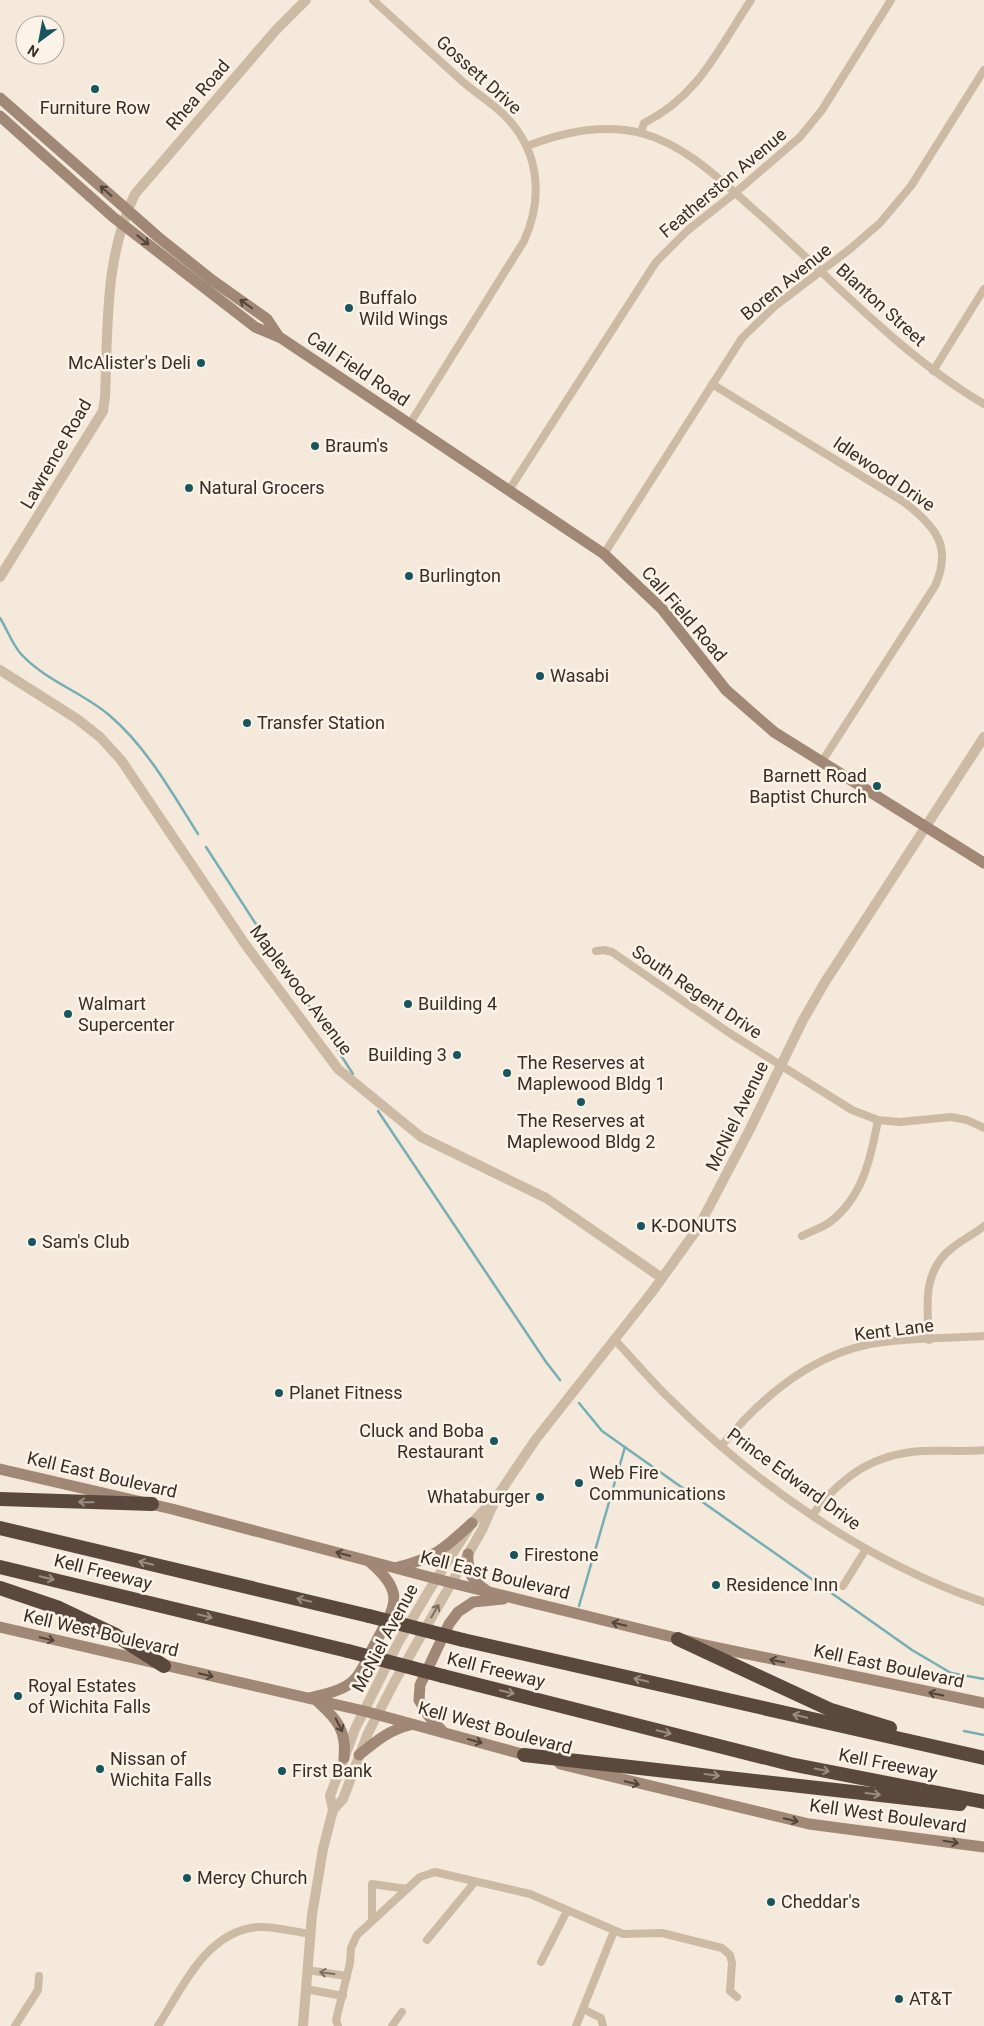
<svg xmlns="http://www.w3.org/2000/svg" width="984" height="2026" font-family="Roboto,sans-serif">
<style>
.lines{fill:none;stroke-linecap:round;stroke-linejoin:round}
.stream{stroke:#76aeb4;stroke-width:2.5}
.minor{stroke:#cdbaa5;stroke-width:8}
.tertiary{stroke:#cdbaa5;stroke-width:10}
.secondary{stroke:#a18876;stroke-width:11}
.motorway{stroke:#5a483d;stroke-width:14}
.motorway-bridge{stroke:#5a483d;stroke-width:14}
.oneway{stroke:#52443b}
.oneway2{stroke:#9a8c81}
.oneway3{stroke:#7b6d60}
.poi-dot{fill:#18555e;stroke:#fbf3e7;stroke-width:2}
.labels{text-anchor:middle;stroke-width:5;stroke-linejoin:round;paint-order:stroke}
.street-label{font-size:18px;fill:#382e27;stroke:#fbf3e7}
.poi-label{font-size:18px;fill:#382e27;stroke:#fbf3e7;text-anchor:start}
</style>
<rect width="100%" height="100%" fill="#f4e9da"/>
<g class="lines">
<g class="stream">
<path d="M0 618C7 629 12 644 21 654 46 681 82 692 109 715 147 747 172 793 198 834"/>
<path d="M206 847 353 1074"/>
<path d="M378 1111 546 1362 560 1380"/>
<path d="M579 1403 602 1431 912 1650 951 1673 984 1679"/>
<path d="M579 1606 625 1447"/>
<path d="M964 1731 984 1735"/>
</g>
<g class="minor">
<path d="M373 0C403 27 433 55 463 82 477 94 494 104 507 118 540 153 543 199 524 241L409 425"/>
<path d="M641 133 644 123C699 96 718 49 751 0"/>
<path d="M527 146C563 132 602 123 641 133 689 146 723 183 759 214 831 278 900 355 984 404"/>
<path d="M933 371 984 289"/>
<path d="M712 384 904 502C935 526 953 546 935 586L821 763"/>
<path d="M509 490 656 262 688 230 735 193 800 137 822 110 891 0"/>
<path d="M604 554 742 338 775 306 850 249 880 223 911 186 984 70"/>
<path d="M596 951 604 950 612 952 731 1034 852 1110 878 1120 900 1122 951 1117 967 1120 984 1128"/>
<path d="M802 1236C811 1231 822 1228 830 1222 863 1197 871 1157 878 1120"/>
<path d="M614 1339C633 1359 651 1381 671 1400 759 1487 867 1562 984 1602"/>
<path d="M929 1340C927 1306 922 1271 952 1248 962 1240 974 1234 984 1226"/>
<path d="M722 1445C757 1403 798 1366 851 1349 888 1337 944 1339 984 1336"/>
<path d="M813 1514C842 1476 873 1454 922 1451 943 1450 963 1452 984 1450"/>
<path d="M843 1586 866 1549"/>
<path d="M372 1920V1884L407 1889"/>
<path d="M427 1940 474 1883"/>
<path d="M541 1962 567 1911"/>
<path d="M307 1970 347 1976"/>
<path d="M306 1989 343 1996"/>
<path d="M583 2009 601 2018 603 2026"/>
<path d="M15 2026 38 1990 39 1976"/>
<path d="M158 2026C183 1987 206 1932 257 1927 274 1926 294 1932 311 1934"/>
<path d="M338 2026 336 2020 350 1963 351 1948 357 1935 420 1877 435 1872 530 1894 623 1934 662 1933 722 1948 730 1955 732 1963 730 1991 737 1997"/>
<path d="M392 2026 402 2012"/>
<path d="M576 2026 614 1931"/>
</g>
<g class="tertiary">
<path d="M0 577 103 411 105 397C108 329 104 257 135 194L276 30 306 0"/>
<path d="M0 670 77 719 100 737 121 760 245 944 338 1069 421 1137 546 1198 662 1278"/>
<path d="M333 1810 330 1796 355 1729 398 1643 430 1589 472 1523 498 1495 536 1439 652 1292 698 1228 750 1129 803 1020 825 982 984 737"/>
<path d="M303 2026 312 1915 323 1849 333 1810 343 1799 368 1733 395 1681 482 1530 493 1505"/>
</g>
<g class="secondary">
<path d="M0 98 158 237 212 280 267 319 279 337"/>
<path d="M0 116 113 217 255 327 281 338 604 554 662 609 726 690 774 732 984 863"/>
<path d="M0 1469 172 1509 452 1583 709 1646 984 1703"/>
<path d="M468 1554C467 1569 472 1582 486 1590"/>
<path d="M398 1567C434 1559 446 1547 472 1523"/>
<path d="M0 1627 364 1711 533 1757"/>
<path d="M309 1698C324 1694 344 1691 355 1679 364 1669 369 1654 376 1642 394 1607 407 1594 371 1563"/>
<path d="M318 1702C337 1719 347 1731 344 1758"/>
<path d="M443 1732 428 1715 419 1700 420 1685 449 1624 458 1612 473 1602 503 1599"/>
<path d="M359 1755C376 1741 389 1730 410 1725"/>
<path d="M560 1764 809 1824 984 1847"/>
</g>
<g class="motorway">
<path d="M0 1499 152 1504"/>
<path d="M0 1528 369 1616"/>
<path d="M0 1567 348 1651"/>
<path d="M0 1588 59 1608 114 1634 164 1666"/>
<path d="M678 1639 831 1710 890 1728"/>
<path d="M463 1640 984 1758"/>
<path d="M443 1676 790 1764 984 1802"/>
<path d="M524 1755 960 1804"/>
</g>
<g class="motorway-bridge">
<path d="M369 1616 463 1640"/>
<path d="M348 1651 443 1676"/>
</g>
</g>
<defs><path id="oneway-shaft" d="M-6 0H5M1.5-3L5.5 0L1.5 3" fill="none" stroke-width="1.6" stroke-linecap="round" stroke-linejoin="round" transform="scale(1.25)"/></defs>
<g class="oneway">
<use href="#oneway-shaft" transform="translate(106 191) rotate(-139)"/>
<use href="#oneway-shaft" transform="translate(143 240) rotate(39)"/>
<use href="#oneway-shaft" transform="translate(246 304) rotate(-145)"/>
<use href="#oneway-shaft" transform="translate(343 1554) rotate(-165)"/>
<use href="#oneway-shaft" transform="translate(619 1624) rotate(-166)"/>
<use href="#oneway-shaft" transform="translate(47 1639) rotate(13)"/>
<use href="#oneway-shaft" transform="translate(777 1661) rotate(-168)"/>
<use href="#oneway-shaft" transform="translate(206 1675) rotate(13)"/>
<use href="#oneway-shaft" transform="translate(936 1694) rotate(-169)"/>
<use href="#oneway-shaft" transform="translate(339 1725) rotate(63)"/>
<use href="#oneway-shaft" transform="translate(475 1741) rotate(16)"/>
<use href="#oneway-shaft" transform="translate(632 1783) rotate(14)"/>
<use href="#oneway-shaft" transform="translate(791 1820) rotate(13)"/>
<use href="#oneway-shaft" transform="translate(951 1842) rotate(9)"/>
</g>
<g class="oneway2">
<use href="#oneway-shaft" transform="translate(86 1502) rotate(-179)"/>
<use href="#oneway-shaft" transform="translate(146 1563) rotate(-167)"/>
<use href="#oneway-shaft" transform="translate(47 1578) rotate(14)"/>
<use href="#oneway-shaft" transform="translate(304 1600) rotate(-167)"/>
<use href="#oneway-shaft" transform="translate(205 1616) rotate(14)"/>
<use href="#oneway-shaft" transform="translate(641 1680) rotate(-167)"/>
<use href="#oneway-shaft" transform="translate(507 1692) rotate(14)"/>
<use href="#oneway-shaft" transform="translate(800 1716) rotate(-167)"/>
<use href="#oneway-shaft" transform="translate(664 1732) rotate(14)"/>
<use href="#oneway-shaft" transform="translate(822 1770) rotate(11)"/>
<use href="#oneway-shaft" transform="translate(712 1775) rotate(7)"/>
<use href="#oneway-shaft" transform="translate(873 1794) rotate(7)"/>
</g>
<g class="oneway3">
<use href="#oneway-shaft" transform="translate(435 1611) rotate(-60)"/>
<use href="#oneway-shaft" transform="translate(327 1973) rotate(-172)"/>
</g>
<g class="poi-dot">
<circle cx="95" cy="89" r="5"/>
<circle cx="349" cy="308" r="5"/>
<circle cx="201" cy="363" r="5"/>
<circle cx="315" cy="446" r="5"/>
<circle cx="189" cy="488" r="5"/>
<circle cx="409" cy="576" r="5"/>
<circle cx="540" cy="676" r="5"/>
<circle cx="247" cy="723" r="5"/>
<circle cx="877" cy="786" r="5"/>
<circle cx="408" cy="1004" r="5"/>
<circle cx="68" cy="1014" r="5"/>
<circle cx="457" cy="1055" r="5"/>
<circle cx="507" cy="1073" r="5"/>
<circle cx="581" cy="1102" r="5"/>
<circle cx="641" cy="1226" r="5"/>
<circle cx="32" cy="1242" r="5"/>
<circle cx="279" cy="1393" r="5"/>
<circle cx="494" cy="1441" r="5"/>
<circle cx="579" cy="1483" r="5"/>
<circle cx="540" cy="1497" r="5"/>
<circle cx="514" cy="1555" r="5"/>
<circle cx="716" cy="1585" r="5"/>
<circle cx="18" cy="1696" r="5"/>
<circle cx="100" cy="1769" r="5"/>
<circle cx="282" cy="1771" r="5"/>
<circle cx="187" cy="1878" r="5"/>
<circle cx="771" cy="1902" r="5"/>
<circle cx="899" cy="1999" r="5"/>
</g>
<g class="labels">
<g class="street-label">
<text transform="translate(479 75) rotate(42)" y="6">Gossett Drive</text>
<text transform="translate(198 95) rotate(-49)" y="6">Rhea Road</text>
<text transform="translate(723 183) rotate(-40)" y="6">Featherston Avenue</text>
<text transform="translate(786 282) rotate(-39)" y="6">Boren Avenue</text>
<text transform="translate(881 305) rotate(42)" y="6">Blanton Street</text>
<text transform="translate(358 369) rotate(34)" y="6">Call Field Road</text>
<text transform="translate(56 454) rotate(-60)" y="6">Lawrence Road</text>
<text transform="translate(884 474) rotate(34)" y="6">Idlewood Drive</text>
<text transform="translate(684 614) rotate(49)" y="6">Call Field Road</text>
<text transform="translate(301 990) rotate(53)" y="6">Maplewood Avenue</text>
<text transform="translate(697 992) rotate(34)" y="6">South Regent Drive</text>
<text transform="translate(737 1116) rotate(-64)" y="6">McNiel Avenue</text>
<text transform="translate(894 1330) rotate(-7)" y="6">Kent Lane</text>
<text transform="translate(102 1475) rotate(13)" y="6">Kell East Boulevard</text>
<text transform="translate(794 1479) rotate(36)" y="6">Prince Edward Drive</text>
<text transform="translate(103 1572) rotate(14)" y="6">Kell Freeway</text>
<text transform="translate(495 1575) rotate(14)" y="6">Kell East Boulevard</text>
<text transform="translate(101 1633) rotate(13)" y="6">Kell West Boulevard</text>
<text transform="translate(385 1638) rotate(-62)" y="6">McNiel Avenue</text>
<text transform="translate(889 1666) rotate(12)" y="6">Kell East Boulevard</text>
<text transform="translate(496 1670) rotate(14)" y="6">Kell Freeway</text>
<text transform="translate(495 1728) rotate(15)" y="6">Kell West Boulevard</text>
<text transform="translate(888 1764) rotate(11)" y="6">Kell Freeway</text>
<text transform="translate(888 1816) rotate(8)" y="6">Kell West Boulevard</text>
</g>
<g class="poi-label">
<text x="95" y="114" text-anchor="middle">Furniture Row</text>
<text x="359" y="304">Buffalo<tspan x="359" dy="21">Wild Wings</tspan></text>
<text x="191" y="369" text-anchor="end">McAlister's Deli</text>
<text x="325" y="452">Braum's</text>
<text x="199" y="494">Natural Grocers</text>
<text x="419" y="582">Burlington</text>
<text x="550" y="682">Wasabi</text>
<text x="257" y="729">Transfer Station</text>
<text x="867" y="782" text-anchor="end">Barnett Road<tspan x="867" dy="21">Baptist Church</tspan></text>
<text x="78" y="1010">Walmart<tspan x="78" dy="21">Supercenter</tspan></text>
<text x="418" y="1010">Building 4</text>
<text x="447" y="1061" text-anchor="end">Building 3</text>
<text x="517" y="1069">The Reserves at<tspan x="517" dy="21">Maplewood Bldg 1</tspan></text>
<text x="581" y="1127" text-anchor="middle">The Reserves at<tspan x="581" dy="21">Maplewood Bldg 2</tspan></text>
<text x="651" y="1232">K-DONUTS</text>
<text x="42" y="1248">Sam's Club</text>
<text x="289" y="1399">Planet Fitness</text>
<text x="484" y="1437" text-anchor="end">Cluck and Boba<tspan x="484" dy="21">Restaurant</tspan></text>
<text x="589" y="1479">Web Fire<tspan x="589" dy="21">Communications</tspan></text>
<text x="530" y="1503" text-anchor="end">Whataburger</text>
<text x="524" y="1561">Firestone</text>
<text x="726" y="1591">Residence Inn</text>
<text x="28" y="1692">Royal Estates<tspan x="28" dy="21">of Wichita Falls</tspan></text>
<text x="110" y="1765">Nissan of<tspan x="110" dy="21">Wichita Falls</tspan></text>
<text x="292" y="1777">First Bank</text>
<text x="197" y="1884">Mercy Church</text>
<text x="781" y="1908">Cheddar's</text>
<text x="909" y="2005">AT&amp;T</text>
</g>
</g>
<g transform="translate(40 40) rotate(212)"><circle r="24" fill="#fbf3e7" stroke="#ada49a"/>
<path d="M0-4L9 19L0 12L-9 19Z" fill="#18555e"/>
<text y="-8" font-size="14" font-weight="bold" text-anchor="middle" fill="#382e27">N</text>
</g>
</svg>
